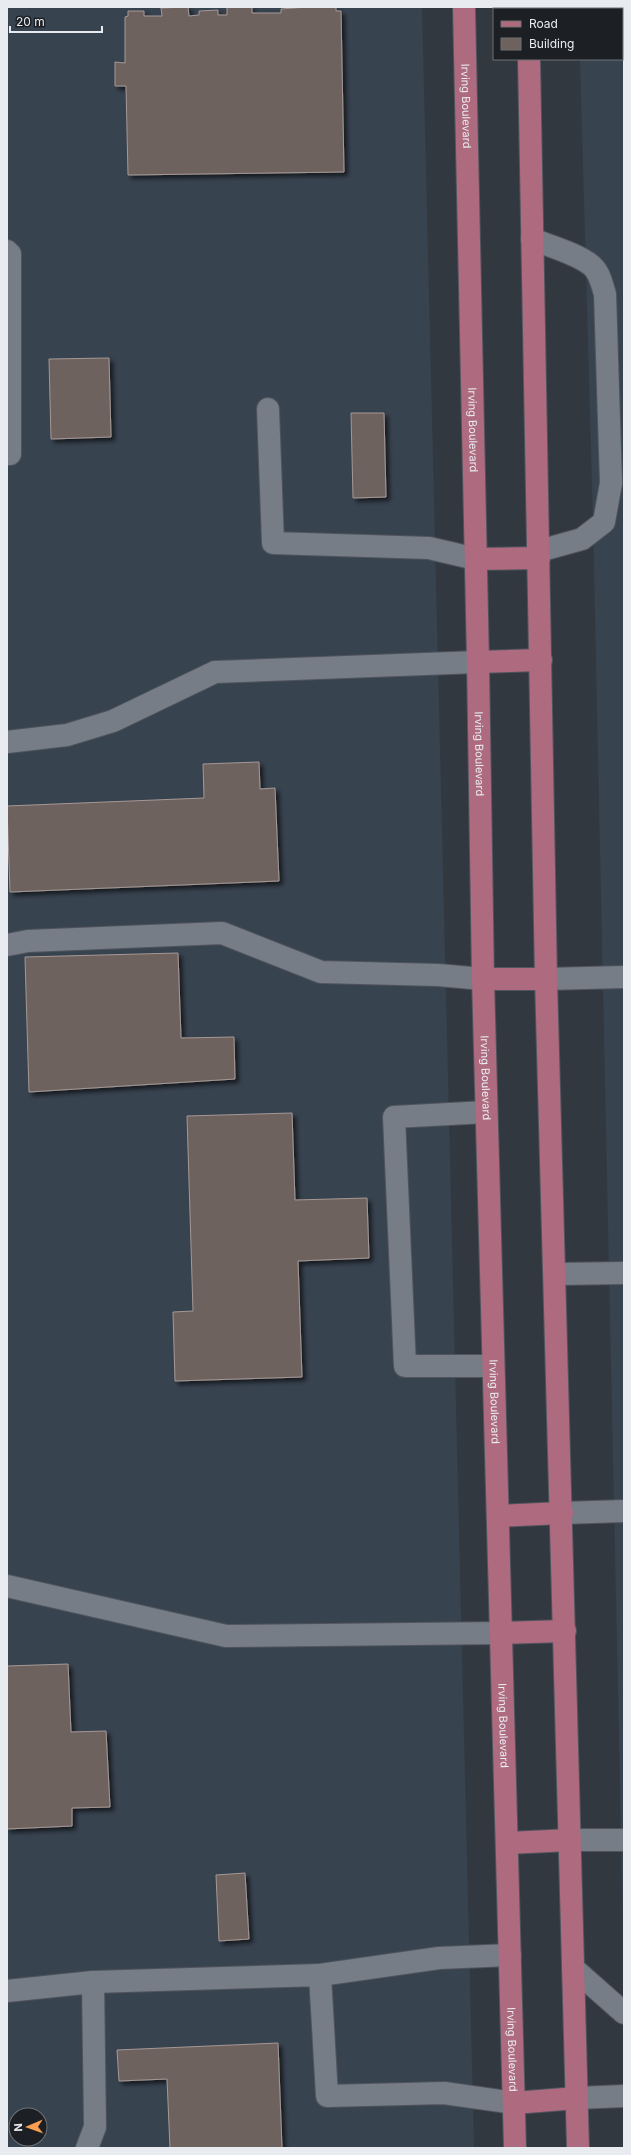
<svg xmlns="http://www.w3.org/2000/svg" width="631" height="2155" font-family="Inter,sans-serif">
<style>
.built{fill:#384350;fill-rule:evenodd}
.building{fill:#6e625f;stroke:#a59895;filter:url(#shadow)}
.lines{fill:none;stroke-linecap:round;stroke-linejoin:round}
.minor-casing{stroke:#50545c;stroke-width:24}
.major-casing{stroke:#50545c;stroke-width:24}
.minor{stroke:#767d86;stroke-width:22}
.major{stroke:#ae6a7f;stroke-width:22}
.labels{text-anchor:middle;stroke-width:3;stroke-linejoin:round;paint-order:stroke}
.street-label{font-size:11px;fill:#e8ecf1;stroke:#1c1f23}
</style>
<defs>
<filter id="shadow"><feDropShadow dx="3.5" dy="3.5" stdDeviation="2" flood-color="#0009"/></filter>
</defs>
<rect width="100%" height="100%" fill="#323840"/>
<g class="built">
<path d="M7 7H422L474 2148H7ZM16 2115H40V2139H16Z"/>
<path d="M579 7H624V1974L593 520 580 59H622V9H579Z"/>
</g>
<g class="building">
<path d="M188 7 189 16 199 15V11L218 10V15H227V7H252V13H281V9L308 7H336V11H341L344 172 128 175 126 86H115V62L125 63V17L128 16V11H144V16H162L161 8Z"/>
<path d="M109 358 111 437 51 439 49 359Z"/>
<path d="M351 413H384L386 497 353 498Z"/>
<path d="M259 762 260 789 275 788 279 881 10 892 7 806 204 798 203 764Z"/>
<path d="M178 953 181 1038 234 1037 235 1079 29 1092 25 957Z"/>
<path d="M292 1113 295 1200 367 1198 369 1258 298 1261 302 1377 175 1381 173 1312 193 1311 187 1116Z"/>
<path d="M68 1664 71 1732 106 1731 110 1807 72 1808V1826L7 1829V1666Z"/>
<path d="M245 1873 249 1939 219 1941 216 1875Z"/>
<path d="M278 2043 282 2148H170L167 2079 119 2081 117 2050Z"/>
</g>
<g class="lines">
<defs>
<g id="minor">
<path d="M622 35H624"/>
<path d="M532 239C549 246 579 254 592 266 600 273 602 285 605 294L611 483 604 522 582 539 539 551"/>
<path d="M7 251 10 254V454H7"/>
<path d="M268 409 273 543 429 548 476 559"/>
<path d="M7 742 67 735 113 721 215 672 478 662"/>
<path d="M7 945 28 941 222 933 321 972 438 975 483 979"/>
<path d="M546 979 624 977"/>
<path d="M486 1112 394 1117 405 1366H493"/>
<path d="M555 1274 624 1273"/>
<path d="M562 1513 624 1511"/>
<path d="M7 1586 226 1636 501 1633"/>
<path d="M570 1840H624"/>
<path d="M573 1968 624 2013"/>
<path d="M320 1975 439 1958 510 1955"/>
<path d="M7 1991 93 1982 320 1975 327 2096 444 2093 514 2103"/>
<path d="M577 2098 624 2096"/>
<path d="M87 2148 95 2127 93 1982"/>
</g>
<g id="major">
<path id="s1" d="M464 7 478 662 483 979 515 2148"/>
<path d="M527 7V9"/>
<path d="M529 59 546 979 578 2148"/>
<path d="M476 559 539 558"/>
<path d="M478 662 541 660"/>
<path d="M483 979H546"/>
<path d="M498 1516 562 1513"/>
<path d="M501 1633 565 1631"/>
<path d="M507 1843 570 1840"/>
<path d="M514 2103 577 2098"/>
</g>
</defs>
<use href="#minor" class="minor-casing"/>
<use href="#major" class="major-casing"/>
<use href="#minor" class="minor"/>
<use href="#major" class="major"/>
</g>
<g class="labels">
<g class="street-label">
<text dy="4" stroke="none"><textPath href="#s1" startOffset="99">Irving Boulevard</textPath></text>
<text dy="4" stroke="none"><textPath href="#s1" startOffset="423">Irving Boulevard</textPath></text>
<text dy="4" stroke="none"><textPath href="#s1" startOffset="747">Irving Boulevard</textPath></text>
<text dy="4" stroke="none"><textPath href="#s1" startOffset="1071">Irving Boulevard</textPath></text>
<text dy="4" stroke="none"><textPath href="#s1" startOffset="1395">Irving Boulevard</textPath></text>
<text dy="4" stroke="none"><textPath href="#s1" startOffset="1719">Irving Boulevard</textPath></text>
<text dy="4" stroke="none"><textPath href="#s1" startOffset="2043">Irving Boulevard</textPath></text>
</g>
</g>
<rect width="631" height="2155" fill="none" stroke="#e8ecf1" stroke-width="16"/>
<rect x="493" y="8" width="130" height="52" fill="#1c1f23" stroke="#6e7175"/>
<rect x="501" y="21" width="20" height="6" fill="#ae6a7f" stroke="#6e7175"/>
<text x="529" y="28" font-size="12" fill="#e8ecf1">Road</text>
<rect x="501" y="38" width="20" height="12" fill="#6e625f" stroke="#6e7175"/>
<text x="529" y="48" font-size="12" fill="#e8ecf1">Building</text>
<g transform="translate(28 2127) rotate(268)"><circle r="19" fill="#1c1f23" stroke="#6e7175"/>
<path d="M0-3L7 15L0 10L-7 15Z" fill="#fb9e50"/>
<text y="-6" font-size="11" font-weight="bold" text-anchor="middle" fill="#e8ecf1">N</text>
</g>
<path d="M10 26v6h92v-6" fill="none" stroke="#e8ecf1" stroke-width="2"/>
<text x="16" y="26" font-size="12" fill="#e8ecf1" stroke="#1c1f23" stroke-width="3" paint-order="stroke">20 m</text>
</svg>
